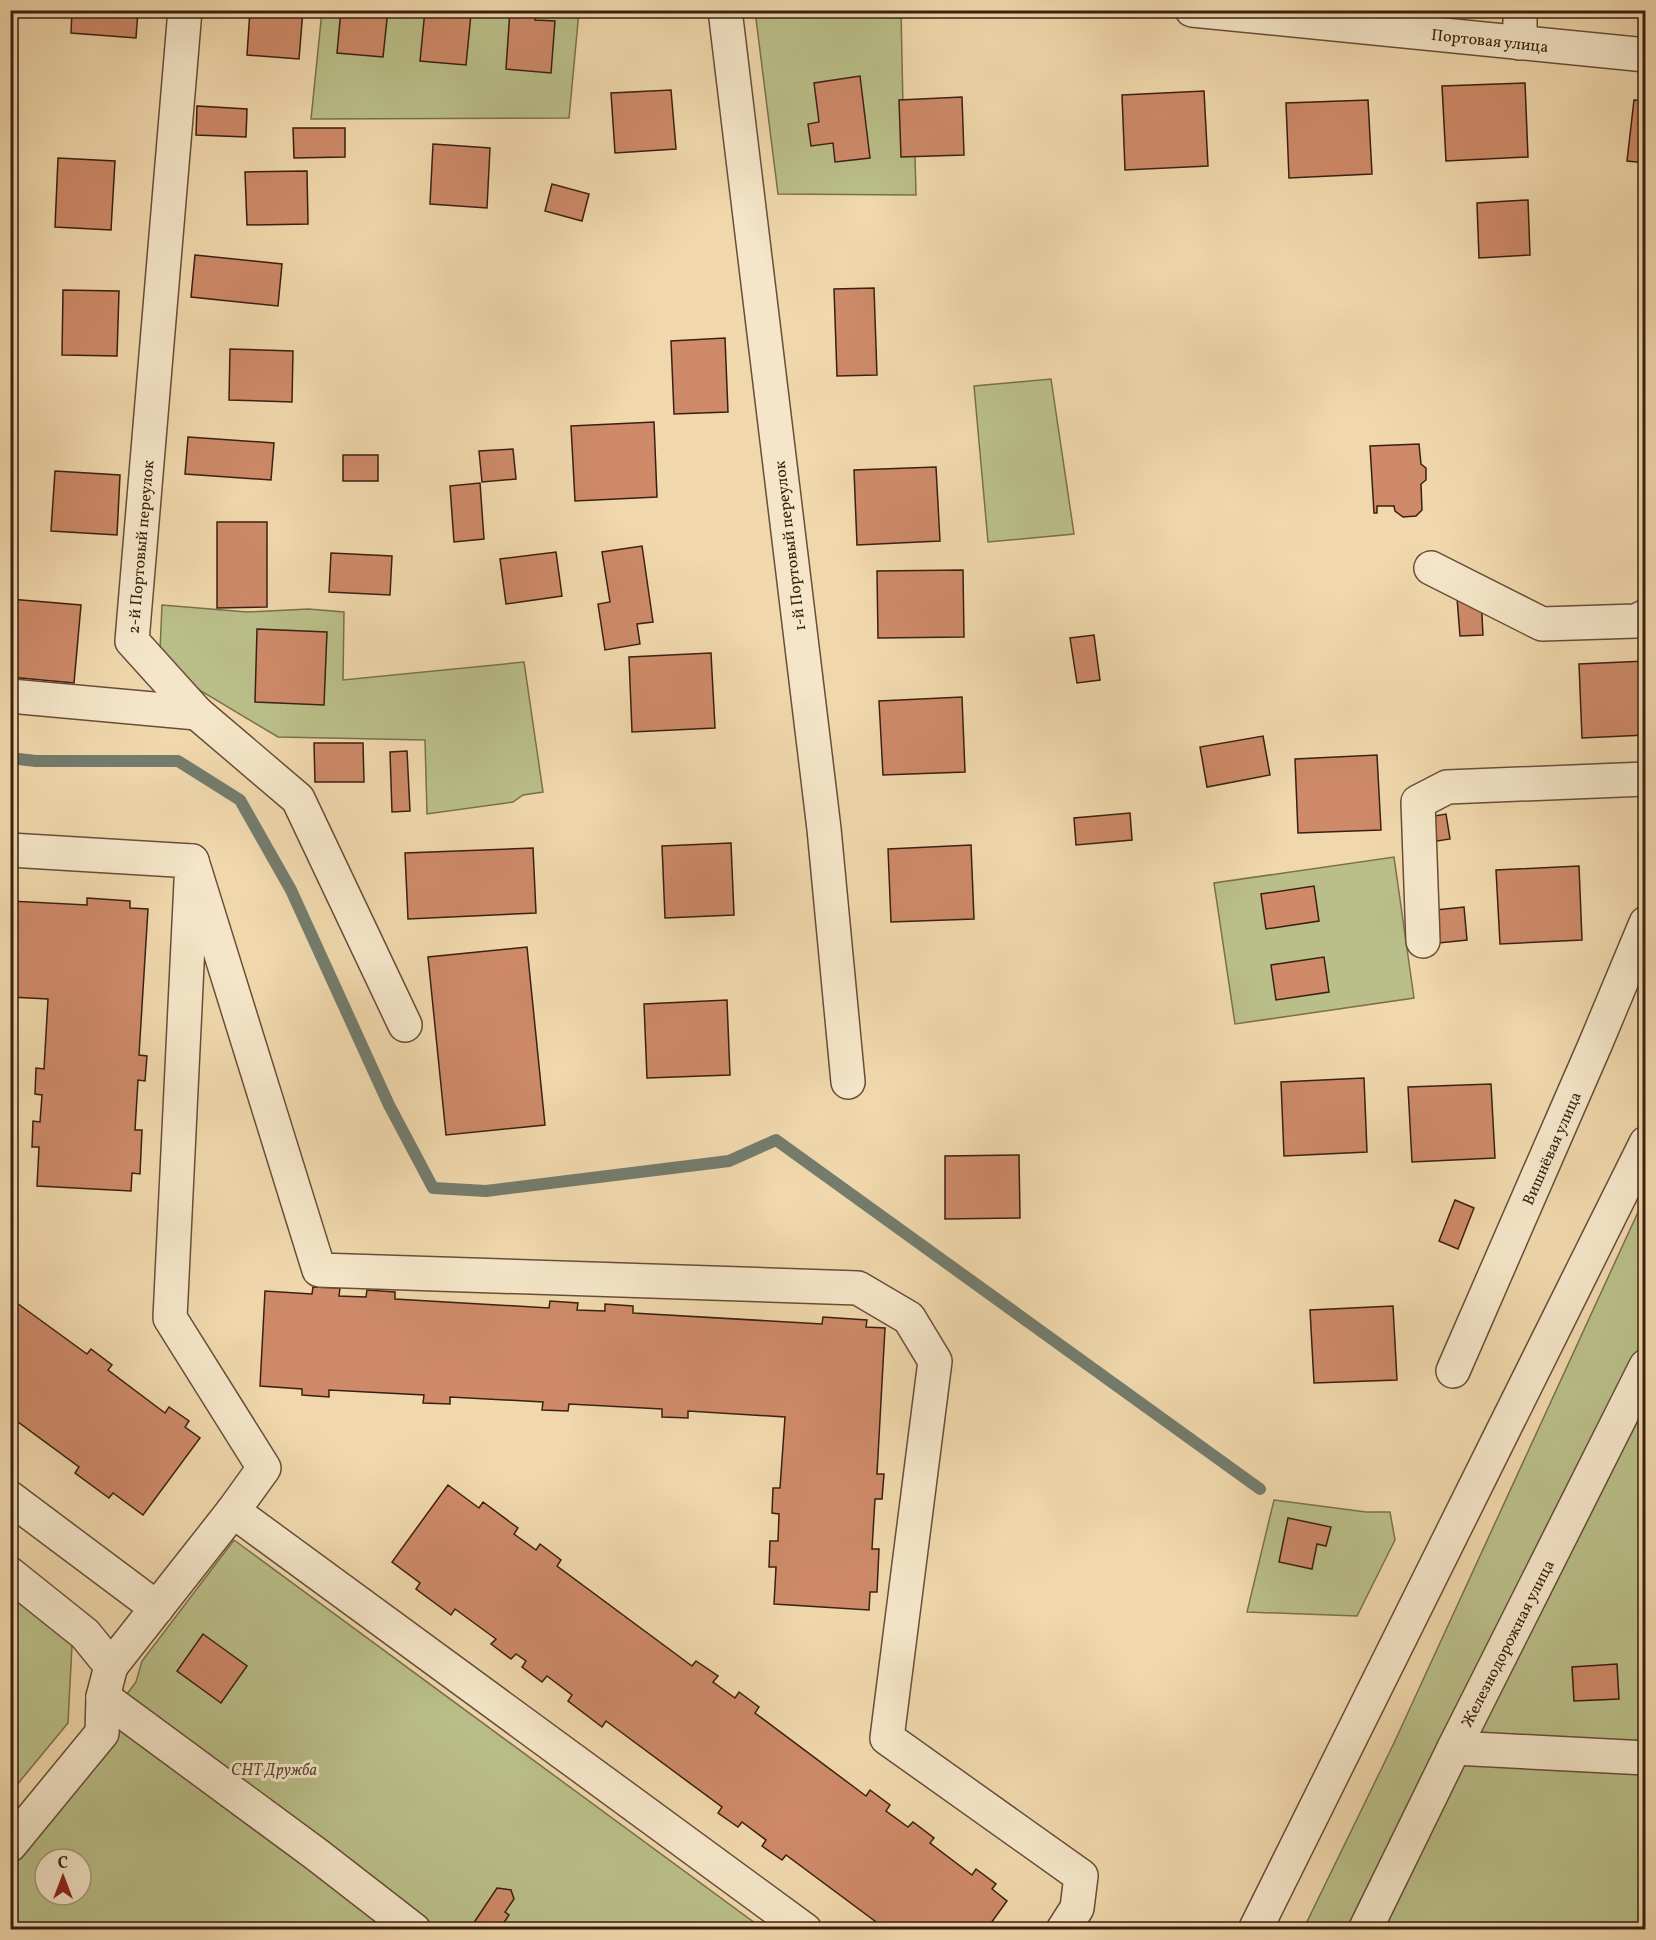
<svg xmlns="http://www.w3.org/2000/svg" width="1656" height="1940" font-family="Vollkorn,serif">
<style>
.green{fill:#babf89;stroke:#7a704d;stroke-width:1.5;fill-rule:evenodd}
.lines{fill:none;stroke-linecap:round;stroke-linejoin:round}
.stream{stroke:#747c6d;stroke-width:12}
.building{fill:#ce8a69;stroke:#3a2011;stroke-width:1.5}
.minor-casing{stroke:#684e38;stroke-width:36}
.minor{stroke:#f5e6c9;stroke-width:33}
.labels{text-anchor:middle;stroke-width:6;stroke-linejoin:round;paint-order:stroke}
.street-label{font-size:16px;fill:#3a2011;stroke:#f5e6c9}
.park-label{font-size:16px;font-style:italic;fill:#5a482f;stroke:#f5e6c9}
</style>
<rect width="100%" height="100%" fill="#f0d8ac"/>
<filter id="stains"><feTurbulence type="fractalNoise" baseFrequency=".00333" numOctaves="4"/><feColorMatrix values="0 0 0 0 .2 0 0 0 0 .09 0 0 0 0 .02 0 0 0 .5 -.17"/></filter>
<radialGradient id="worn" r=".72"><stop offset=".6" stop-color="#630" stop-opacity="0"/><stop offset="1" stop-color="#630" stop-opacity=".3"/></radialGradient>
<g class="green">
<path d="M322 11H579L569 118 311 119Z"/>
<path d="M755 11H901L904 155H915L916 195 778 194Z"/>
<path d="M1051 379 1074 534 988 542 974 386Z"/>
<path d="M162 605 247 612 308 609 344 612 343 680 524 662 543 792 523 795 513 802 427 814 425 740 278 737 176 676 160 650Z"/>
<path d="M1394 857 1414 998 1235 1024 1214 883Z"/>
<path d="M1645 1197V1929L1303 1930 1394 1743Z"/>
<path d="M1274 1500 1366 1512H1390L1395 1540 1357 1616 1247 1612Z"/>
<path d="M234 1540 763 1929H11L10 1850 136 1682 142 1661ZM45 1859H81V1895H45Z"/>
<path d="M10 1594 72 1645 68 1723 11 1792Z"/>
</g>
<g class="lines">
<path class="stream" d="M10 758 36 761H178L240 800 291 890 389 1105 433 1188 486 1191 729 1161 776 1140 1260 1489"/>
</g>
<g class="building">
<path d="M72 10H138L136 38 71 33Z"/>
<path d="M250 10H303L299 59 247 55Z"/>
<path d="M341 10H388L383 57 337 53Z"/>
<path d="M425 10H451V13L471 14 466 65 420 61Z"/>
<path d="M510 10H536L535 20 555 21 551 73 506 69Z"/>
<path d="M860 76 870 158 835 162 833 143 811 146 808 124 819 122 814 83Z"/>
<path d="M1525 83 1528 157 1446 161 1442 86Z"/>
<path d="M671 90 676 149 615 153 611 93Z"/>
<path d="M1204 91 1208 166 1125 170 1122 95Z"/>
<path d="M962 97 964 155 901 157 899 100Z"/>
<path d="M1368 100 1372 174 1289 178 1286 103Z"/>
<path d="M1634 100 1646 101V163L1627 161Z"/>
<path d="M197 106 247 109 246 137 196 135Z"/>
<path d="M293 128H345V157L294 158Z"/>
<path d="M433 144 490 148 487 208 430 204Z"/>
<path d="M58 158 115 161 111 230 55 227Z"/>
<path d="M307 171 308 224 247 225 245 172Z"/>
<path d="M552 184 589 194 582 221 545 211Z"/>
<path d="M1528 200 1530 255 1479 258 1477 203Z"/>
<path d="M195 255 282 264 278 306 191 297Z"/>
<path d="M874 288 877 375 837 376 834 289Z"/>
<path d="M63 290 119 291 117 356 62 355Z"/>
<path d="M725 338 728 412 674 414 671 341Z"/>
<path d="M230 349 293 351 292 402 229 400Z"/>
<path d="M654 422 657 497 575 501 571 426Z"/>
<path d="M188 437 274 443 271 480 185 474Z"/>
<path d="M1419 444 1421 464 1426 468V480L1421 484 1422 510 1416 516 1403 517 1395 511 1394 506H1377V513H1374L1370 446Z"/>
<path d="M513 449 516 479 482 482 479 451Z"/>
<rect x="343" y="455" width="35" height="26"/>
<path d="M936 467 940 541 857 545 854 470Z"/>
<path d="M55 471 120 475 117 535 51 531Z"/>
<path d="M480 483 484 539 454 542 450 486Z"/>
<path d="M217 522H267V607L217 608Z"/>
<path d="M642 546 653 622 637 624 640 644 605 650 598 604 610 602 602 552Z"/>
<path d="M556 552 562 596 506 604 500 559Z"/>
<path d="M331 553 392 556 390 595 329 592Z"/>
<path d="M963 570 964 637 878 638 877 571Z"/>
<path d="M1481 596 1483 635 1460 636 1457 598Z"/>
<path d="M10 599 81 605 74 683 10 677Z"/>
<path d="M257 629 327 632 324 705 255 702Z"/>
<path d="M1094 635 1100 680 1077 683 1070 638Z"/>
<path d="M711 653 715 728 632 732 629 657Z"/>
<path d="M1646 661V735L1582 738 1579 664Z"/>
<path d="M962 697 965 772 883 775 879 701Z"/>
<path d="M1263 736 1270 775 1207 787 1200 747Z"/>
<path d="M314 743H363L364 782H315Z"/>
<path d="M407 751 410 811 392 812 390 752Z"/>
<path d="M1377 755 1381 830 1298 833 1295 759Z"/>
<path d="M1130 813 1132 840 1076 845 1074 818Z"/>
<path d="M1446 814 1450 839 1431 842 1428 817Z"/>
<path d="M731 843 734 915 665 918 662 846Z"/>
<path d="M971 845 974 919 891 922 888 849Z"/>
<path d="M533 848 536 913 408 919 405 853Z"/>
<path d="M1579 866 1582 940 1500 944 1496 870Z"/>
<path d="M1314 886 1319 921 1266 929 1261 894Z"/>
<path d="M87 898 130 901V908L148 909 139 1055 147 1056 145 1081 138 1080 135 1130H142L140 1174 132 1173 131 1191 37 1186 39 1147H32L33 1121 40 1122 42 1095 35 1094 36 1068 44 1069 48 999 10 997V901L87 905Z"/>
<path d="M1464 907 1467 940 1439 943 1436 910Z"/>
<path d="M527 947 545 1125 446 1135 428 957Z"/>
<path d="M1324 957 1329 992 1276 1000 1271 965Z"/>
<path d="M727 1000 730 1075 647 1078 644 1004Z"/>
<path d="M1364 1078 1367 1152 1284 1156 1281 1082Z"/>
<path d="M1491 1084 1495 1158 1412 1162 1408 1087Z"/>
<path d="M1019 1155 1020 1218 945 1219V1156Z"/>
<path d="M1455 1200 1474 1208 1458 1249 1439 1241Z"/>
<path d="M313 1287 340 1288 339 1296 366 1297 367 1290 395 1292V1299L549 1308 550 1301 578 1303 577 1310 605 1311V1304L633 1306V1313L822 1324 823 1317 867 1320 866 1327 885 1328 877 1474H884L882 1499H875L872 1549H879L877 1592H870L869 1610 774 1604 776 1567H769L770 1541H778L779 1514 772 1513 773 1488H780L785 1417 688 1411V1418L662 1417V1409L569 1404 568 1411 542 1410 543 1402 450 1397V1404L423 1403 424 1395 329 1390V1397L302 1395V1389L260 1386 265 1291 312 1294Z"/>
<path d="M10 1298 87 1354 91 1349 112 1365 108 1370 165 1413 169 1407 189 1421 185 1427 200 1438 143 1515 113 1493 109 1498 75 1473 79 1467 10 1416Z"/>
<path d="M1393 1306 1397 1380 1314 1383 1310 1310Z"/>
<path d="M448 1485 479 1508 483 1502 518 1528 514 1534 536 1550 540 1544 561 1560 557 1566 692 1666 696 1661 718 1676 713 1682 735 1698 739 1692 759 1707 755 1713 866 1796 870 1790 890 1805 886 1811 908 1827 913 1822 934 1838 930 1843 972 1875 976 1869 996 1884 992 1889 1007 1901 986 1930H887L786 1855 782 1860 762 1846 766 1840 742 1822 738 1827 718 1813 722 1807 606 1721 602 1727 568 1701 572 1695 547 1676 542 1682 522 1667 526 1661 516 1654 511 1659 491 1644 496 1639 455 1609 451 1615 416 1589 420 1583 392 1562Z"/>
<path d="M1288 1518 1331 1527 1326 1546 1317 1544 1312 1569 1279 1562Z"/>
<path d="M203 1634 247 1666 221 1703 177 1671Z"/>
<path d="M1617 1664 1619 1699 1574 1701 1572 1667Z"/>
<path d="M497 1888 511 1890 514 1899 505 1912 509 1915 499 1930H469Z"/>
</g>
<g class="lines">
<defs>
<g id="minor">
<path d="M185 10 132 641 197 713 298 799 405 1025"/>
<path d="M725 10 824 829 848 1082"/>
<path d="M1192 10 1646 55"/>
<path d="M1520 10V43"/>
<path d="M1431 568 1542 624 1636 621 1646 616"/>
<path d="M10 696 197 713"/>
<path d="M10 850 192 861 170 1318 264 1468 233 1511 111 1666"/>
<path d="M192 861 319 1270 858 1288 909 1318 935 1361 887 1738 1081 1876 1077 1908 1063 1930"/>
<path d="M1423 941 1418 802 1447 787 1646 779"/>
<path d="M1646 1366 1454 1748 1646 1758"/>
<path d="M1453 1371 1595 1045 1646 923"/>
<path d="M10 1498 157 1608"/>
<path d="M233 1511 805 1930"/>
<path d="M10 1574 85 1634 111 1666 103 1697 102 1733 10 1845"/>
<path d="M103 1697 316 1854 414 1930"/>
<path d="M1255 1930 1646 1143"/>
<path d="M1365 1930 1454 1748"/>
</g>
</defs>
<use href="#minor" class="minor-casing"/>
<use href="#minor" class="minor"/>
</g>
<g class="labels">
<g class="street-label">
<text transform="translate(1490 40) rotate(6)" y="6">Портовая улица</text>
<text transform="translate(789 546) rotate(-97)" y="6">1-й Портовый переулок</text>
<text transform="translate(140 547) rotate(-85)" y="6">2-й Портовый переулок</text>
<text transform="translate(1551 1148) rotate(-66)" y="6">Вишнёвая улица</text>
<text transform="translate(1507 1643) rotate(-63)" y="6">Железнодорожная улица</text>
</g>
<g class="park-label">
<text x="274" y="1775">СНТ Дружба</text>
</g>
</g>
<rect width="1656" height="1940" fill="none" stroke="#f0d8ac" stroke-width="36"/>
<rect x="12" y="12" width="1632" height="1916" fill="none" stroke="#3a2011" stroke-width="3"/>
<rect x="18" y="18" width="1620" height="1904" fill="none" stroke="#3a2011" stroke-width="1.5"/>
<g transform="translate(63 1877)"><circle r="28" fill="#f5e6c9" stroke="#aa977f" stroke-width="1.5"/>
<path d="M0-4.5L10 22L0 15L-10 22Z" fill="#8f2418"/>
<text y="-9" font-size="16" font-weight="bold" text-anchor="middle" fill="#3a2011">С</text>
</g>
<rect width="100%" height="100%" filter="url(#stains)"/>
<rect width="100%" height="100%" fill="url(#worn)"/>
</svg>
